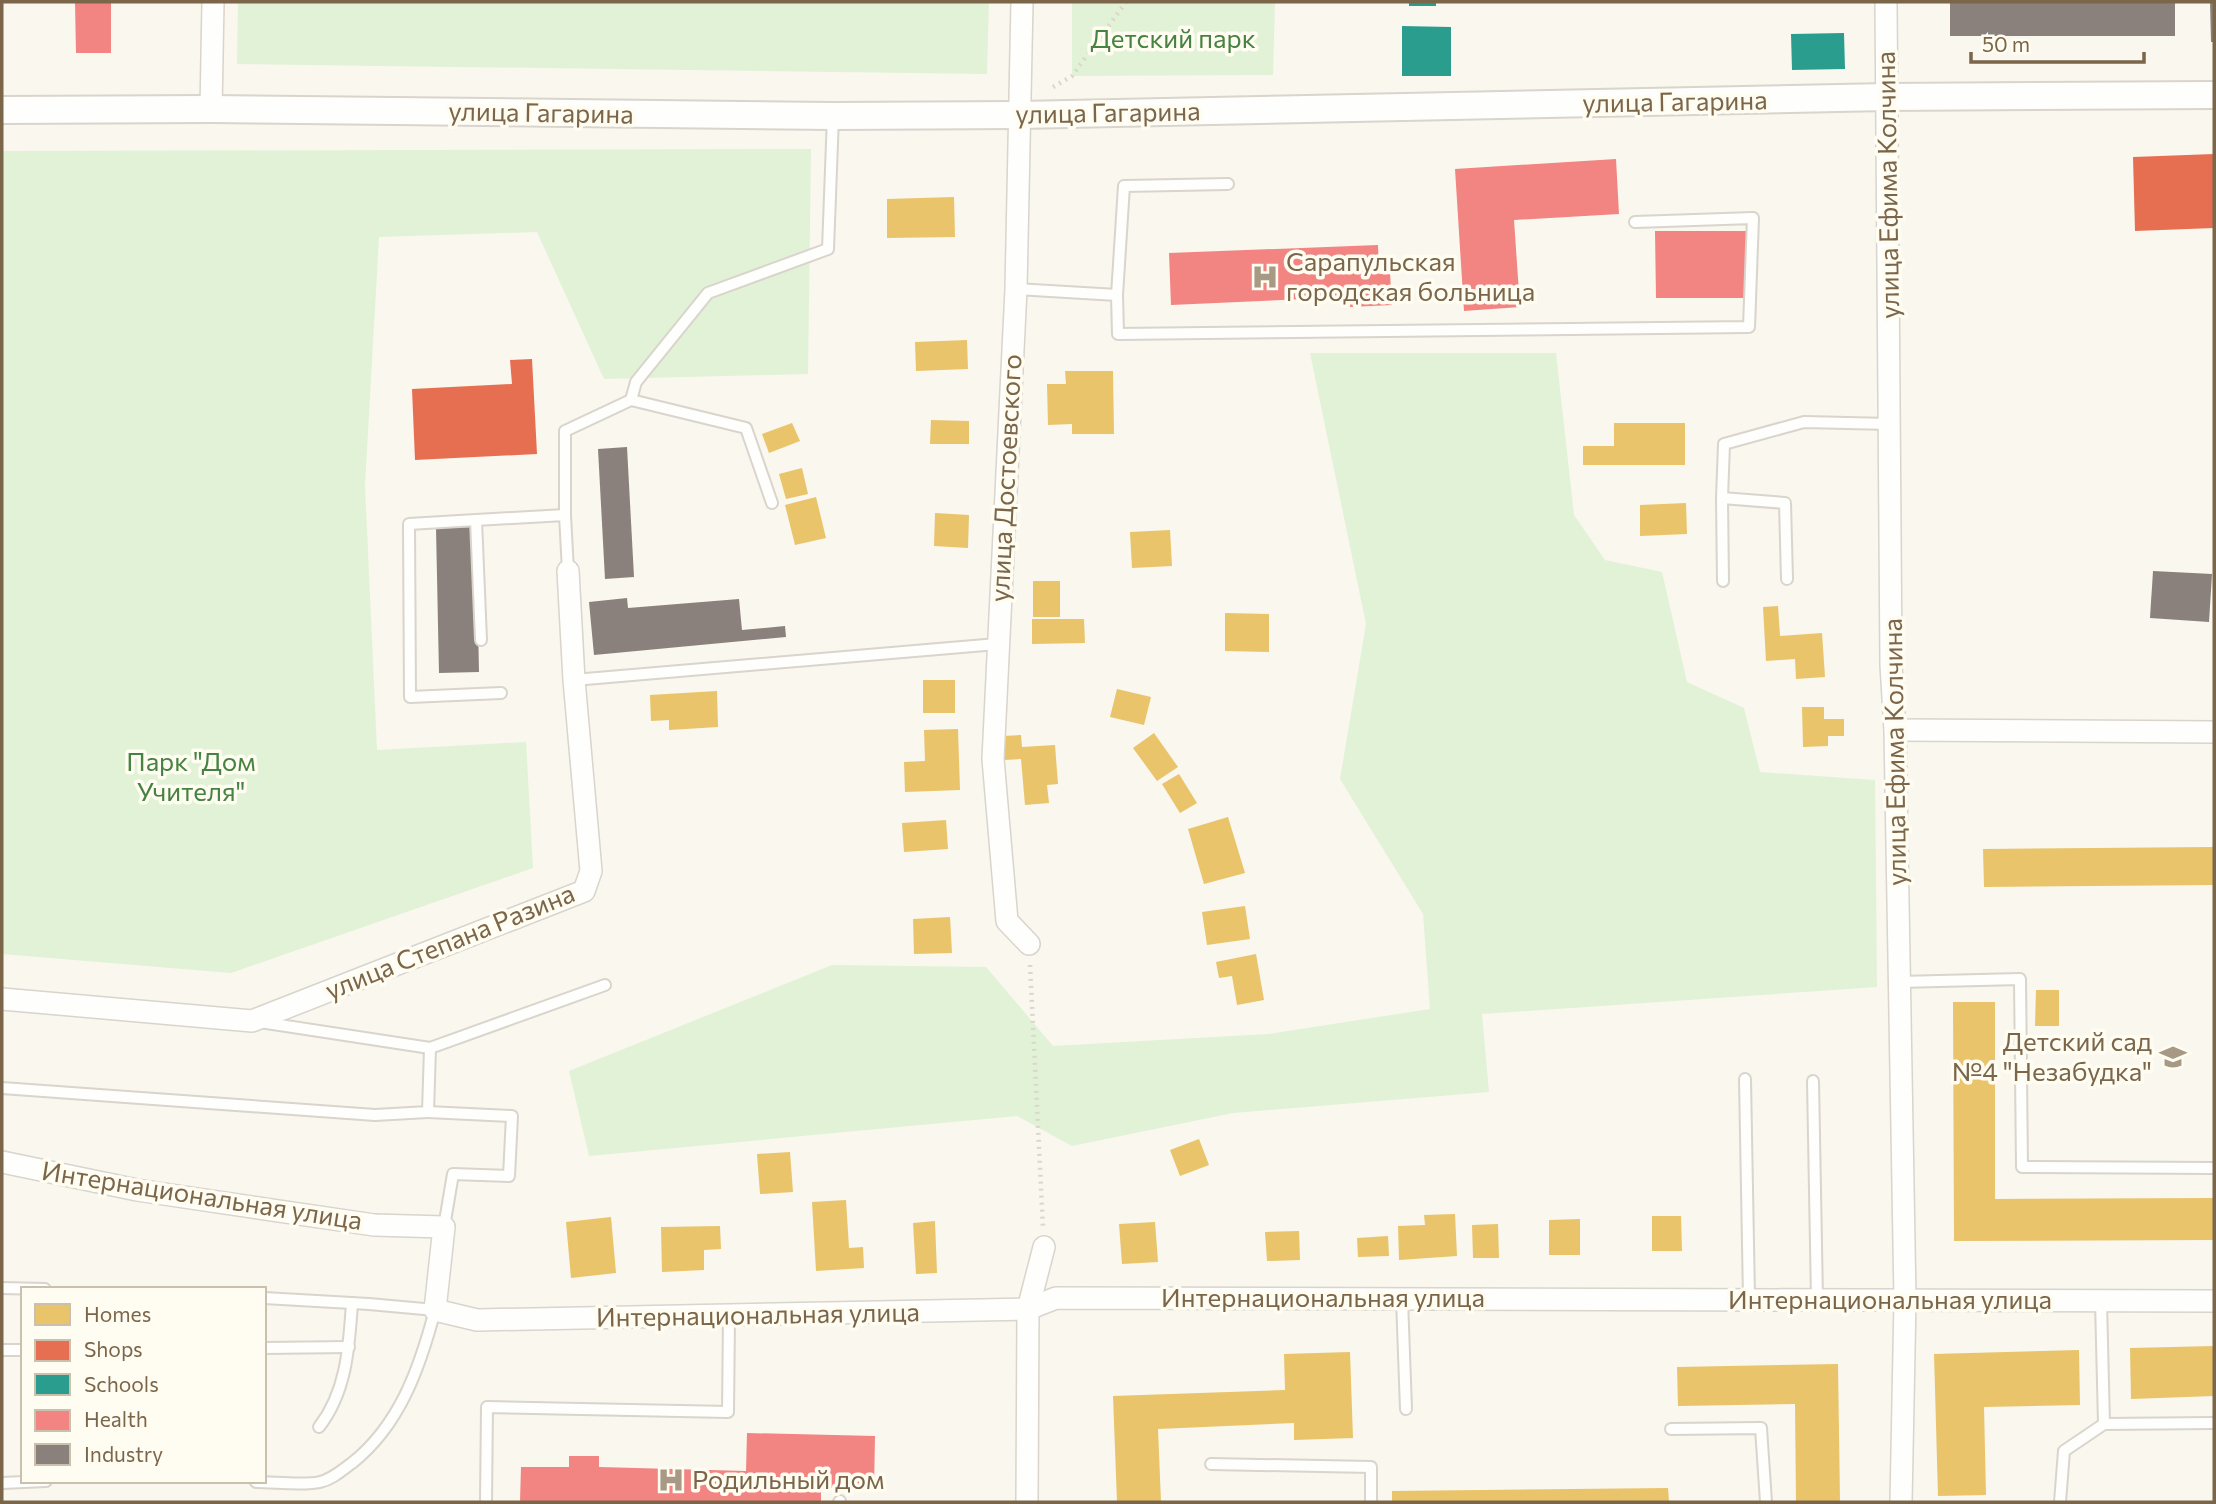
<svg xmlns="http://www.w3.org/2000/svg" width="2216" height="1504" font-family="Commissioner,sans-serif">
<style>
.green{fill:#e1f2d7}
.homes{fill:#e9c46a}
.shops{fill:#e76f51}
.schools{fill:#2a9d8f}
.health{fill:#f28482}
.industry{fill:#8a817c}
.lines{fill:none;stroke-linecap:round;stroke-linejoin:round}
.service-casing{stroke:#d9d4cc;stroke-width:14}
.minor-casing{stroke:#d9d4cc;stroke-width:24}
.tertiary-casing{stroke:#d9d4cc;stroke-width:30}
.path{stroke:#dcd7ce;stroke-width:4.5;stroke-dasharray:2 5;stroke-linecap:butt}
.service{stroke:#fefefc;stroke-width:10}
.minor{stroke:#fefefc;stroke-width:21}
.tertiary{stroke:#fefefc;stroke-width:26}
.labels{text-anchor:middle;stroke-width:7;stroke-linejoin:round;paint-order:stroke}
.park-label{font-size:26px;fill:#468241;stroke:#fffcf1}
.street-label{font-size:26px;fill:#7b664a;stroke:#fffcf1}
.poi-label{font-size:26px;fill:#7b664a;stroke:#fffcf1;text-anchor:start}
</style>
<rect width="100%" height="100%" fill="#f9f7ee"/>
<g class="green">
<path d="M238 2H989L987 74 237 64Z"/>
<path d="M1072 2H1275L1273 75 1072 76Z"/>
<path d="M811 149 808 374 604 379 537 232 379 237 365 485 377 750 526 742 533 868 231 973 2 954V151Z"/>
<path d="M1310 353H1556L1574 515 1605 560 1662 572 1687 682 1744 708 1760 772 1875 780 1877 987 1482 1014 1489 1092 1233 1113 1072 1146 1017 1116 589 1156 569 1071 832 965 986 967 1053 1046 1268 1034 1430 1009 1423 914 1340 779 1366 624Z"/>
</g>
<g class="homes">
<path d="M954 197 955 237 887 238V199Z"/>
<path d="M967 340 968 369 916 371 915 342Z"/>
<path d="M1065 371H1113L1114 434H1072V424L1048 425 1047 384H1066Z"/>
<path d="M931 420 969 421V444H930Z"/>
<path d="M792 423 800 441 769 453 762 434Z"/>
<path d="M1614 423H1685V465H1583V446H1614Z"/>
<path d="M802 468 808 494 786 499 779 474Z"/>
<path d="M816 497 826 538 795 545 785 505Z"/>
<path d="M1686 503 1687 534 1640 536V505Z"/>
<path d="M935 513 969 515 968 548 934 546Z"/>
<path d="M1170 530 1172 566 1132 568 1130 532Z"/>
<rect x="1033" y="581" width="27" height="36"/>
<path d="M1778 606 1780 636 1822 633 1825 677 1796 679 1795 659 1766 661 1763 607Z"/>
<path d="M1225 613 1269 614V652L1225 651Z"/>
<path d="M1032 619H1084L1085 643 1032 644Z"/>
<rect x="923" y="680" width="32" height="33"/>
<path d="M1117 689 1151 697 1144 725 1110 717Z"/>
<path d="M717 691 718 727 669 730V720L651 721 650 695Z"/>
<path d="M1802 707H1824V719H1844V736H1828V746L1803 747Z"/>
<path d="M958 729 960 790 905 792 904 762 925 761 924 730Z"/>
<path d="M1154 733 1178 767 1157 781 1133 748Z"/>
<path d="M1021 735 1022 747 1055 745 1058 784 1047 785 1049 803 1025 805 1021 759 1004 760 1002 736Z"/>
<path d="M1179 774 1197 803 1180 813 1162 784Z"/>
<path d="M1228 817 1245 873 1204 884 1188 829Z"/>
<path d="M946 820 948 849 904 852 902 823Z"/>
<path d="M2214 847V885L1984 887 1983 849Z"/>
<path d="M1245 906 1250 939 1207 945 1202 912Z"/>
<path d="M950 917 952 953 914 954 913 919Z"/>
<path d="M1256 954 1264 1000 1237 1005 1232 976 1219 978 1216 962Z"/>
<path d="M2036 990H2059V1026H2035Z"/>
<path d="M1953 1002H1995V1199L2214 1198V1240L1954 1241Z"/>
<path d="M1199 1139 1209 1165 1180 1176 1170 1150Z"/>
<path d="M790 1152 793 1192 760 1194 757 1154Z"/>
<path d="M846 1200 849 1248 863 1247 864 1268 816 1271 812 1202Z"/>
<path d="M1455 1214 1457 1256 1399 1260 1398 1226 1425 1225 1424 1215Z"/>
<path d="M1652 1216H1681L1682 1251H1652Z"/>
<path d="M611 1217 616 1273 571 1278 566 1222Z"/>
<path d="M1580 1219V1255H1549V1220Z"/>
<path d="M935 1221 937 1273 916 1274 913 1223Z"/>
<path d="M1155 1222 1158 1262 1122 1264 1119 1224Z"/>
<path d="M1498 1224 1499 1258H1473L1472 1225Z"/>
<path d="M720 1226 721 1249 704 1250V1270L662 1272 661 1227Z"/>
<path d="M1299 1231 1300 1260 1267 1261 1265 1232Z"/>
<path d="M1388 1236 1389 1256 1358 1257 1357 1238Z"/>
<path d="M2214 1346V1396L2131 1399 2130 1348Z"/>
<path d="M2079 1350 2080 1405 1984 1407 1986 1495 1938 1496 1934 1354Z"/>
<path d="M1350 1352 1353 1438 1294 1440V1423L1158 1429 1161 1502H1117L1113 1396 1285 1390 1284 1354Z"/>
<path d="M1838 1364 1840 1502H1796L1795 1404 1678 1406 1677 1367Z"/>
<path d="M1668 1488 1669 1502H1392V1491Z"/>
</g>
<g class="shops">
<path d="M2214 154V228L2135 231 2133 157Z"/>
<path d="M532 359 537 454 415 460 412 389 512 384 510 360Z"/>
</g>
<g class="schools">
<rect x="1409" y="2" width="27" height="4"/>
<path d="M1402 26 1451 27V76H1402Z"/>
<path d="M1844 33 1845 69 1792 70 1791 34Z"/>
</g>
<g class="health">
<path d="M75 2H111V53H76Z"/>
<path d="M1616 159 1619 214 1514 220 1520 307 1464 311 1455 169Z"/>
<path d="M1655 231H1746V298H1656Z"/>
<path d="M1378 245 1379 274 1390 273 1392 305 1350 307V297L1171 305 1169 253Z"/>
<path d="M747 1433 875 1436 874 1488H821V1502H520L521 1467H569V1456H599V1467L746 1471Z"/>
</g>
<g class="industry">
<rect x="1950" y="2" width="225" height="34"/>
<path d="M2210 2H2214V42H2211Z"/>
<path d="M627 447 634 577 605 579 598 449Z"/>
<path d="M476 527 479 672 439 673 436 528Z"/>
<path d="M2153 571 2212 574 2209 622 2150 618Z"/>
<path d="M627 598 628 608 739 599 742 630 785 626 786 637 594 655 589 602Z"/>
</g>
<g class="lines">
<defs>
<g id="service">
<path d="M1016 289 1117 295 1118 334 1749 327 1753 218 1635 222"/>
<path d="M1117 295 1124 186 1228 184"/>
<path d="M631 400 636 382 708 293 828 249 833 116"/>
<path d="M1722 498 1785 503 1787 579"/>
<path d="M565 515V431L631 400 746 428 772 503"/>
<path d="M476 520 409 524 410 697 501 693"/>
<path d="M1723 581 1722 498 1724 444 1804 422 1890 424"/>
<path d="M481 640 476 520 565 515 568 571"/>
<path d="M574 680 997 644"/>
<path d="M1899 982 2020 979 2022 1167 2214 1168"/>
<path d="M260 1022 430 1048"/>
<path d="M1745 1079 1749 1298"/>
<path d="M1813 1081 1817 1299"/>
<path d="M2 1088 375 1115 428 1112 430 1048 605 985"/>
<path d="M428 1112 512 1116 509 1176 453 1174 444 1227"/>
<path d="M2 1288 45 1289"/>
<path d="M1402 1299 1406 1409"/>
<path d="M264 1348 349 1347"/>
<path d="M2 1350H23"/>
<path d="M2104 1424 2214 1423"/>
<path d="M319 1427C347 1391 349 1346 352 1303"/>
<path d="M1671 1429 1761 1428 1766 1502"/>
<path d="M1211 1464 1371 1467V1502"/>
<path d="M256 1482C275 1482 303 1486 320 1482 333 1479 342 1470 352 1463 400 1425 420 1367 435 1310L369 1304 264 1298"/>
<path d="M2 1483 46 1481"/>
<path d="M486 1502 487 1407 728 1412 729 1316"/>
<path d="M839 1502 840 1501"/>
<path d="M2060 1502 2064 1451 2104 1424 2101 1301"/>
</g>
<g id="minor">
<path d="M1022 2 1016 289 993 759 1007 921 1029 944"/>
<path d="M1886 2 1891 665 1895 730 1905 1300 1901 1502"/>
<path d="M211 109 213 2"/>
<path d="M1895 730 2214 732"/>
<path d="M2 999 252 1021 584 891 591 871 574 680 568 571"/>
<path d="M2 1162 137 1190 374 1225 444 1227 435 1310 477 1320 1028 1309 1056 1298 2214 1301"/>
<path d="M1027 1502 1028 1309 1044 1247"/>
</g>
<path id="tertiary" d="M2 110 211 109 833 116 1020 115 1887 97 2214 95"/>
</defs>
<use href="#service" class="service-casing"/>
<use href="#minor" class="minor-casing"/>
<use href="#tertiary" class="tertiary-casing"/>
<g class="path">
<path d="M1053 87 1072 76 1126 2"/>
<path d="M1030 965 1043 1228"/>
</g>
<use href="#service" class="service"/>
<use href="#minor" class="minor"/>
<use href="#tertiary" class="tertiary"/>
</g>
<defs>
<symbol id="hospital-bare" viewBox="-9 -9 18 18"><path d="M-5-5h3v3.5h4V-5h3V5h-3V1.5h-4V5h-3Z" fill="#a79983" stroke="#fffcf1" stroke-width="2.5" paint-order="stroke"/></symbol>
<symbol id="school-bare" viewBox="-9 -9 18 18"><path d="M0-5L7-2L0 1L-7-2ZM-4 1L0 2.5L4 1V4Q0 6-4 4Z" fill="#a79983" stroke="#fffcf1" stroke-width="2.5" paint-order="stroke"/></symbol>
</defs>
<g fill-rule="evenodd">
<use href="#hospital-bare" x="1246" y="258" width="38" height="38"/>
<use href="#school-bare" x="2154" y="1038" width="38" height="38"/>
<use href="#hospital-bare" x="652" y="1461" width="38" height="38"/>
</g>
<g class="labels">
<g class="park-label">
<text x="1173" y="48">Детский парк</text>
<text x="191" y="771">Парк "Дом<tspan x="191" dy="30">Учителя"</tspan></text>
</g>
<g class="street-label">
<text transform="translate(1675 102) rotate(-1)" y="9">улица Гагарина</text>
<text transform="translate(541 113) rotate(1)" y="9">улица Гагарина</text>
<text transform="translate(1108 113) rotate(-1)" y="9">улица Гагарина</text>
<text transform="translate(1888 185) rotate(-91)" y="9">улица Ефима Колчина</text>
<text transform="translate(1006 478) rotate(-87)" y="9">улица Достоевского</text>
<text transform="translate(1895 752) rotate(-91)" y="9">улица Ефима Колчина</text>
<text transform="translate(450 942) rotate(-22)" y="9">улица Степана Разина</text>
<text transform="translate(202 1196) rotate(9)" y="9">Интернациональная улица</text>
<text x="1323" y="1307">Интернациональная улица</text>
<text x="1890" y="1309">Интернациональная улица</text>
<text transform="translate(758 1315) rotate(-1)" y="9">Интернациональная улица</text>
</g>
<g class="poi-label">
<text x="1286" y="271">Сарапульская<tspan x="1286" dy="30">городская больница</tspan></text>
<text x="2152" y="1051" text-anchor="end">Детский сад<tspan x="2152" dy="30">№4 "Незабудка"</tspan></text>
<text x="692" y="1489">Родильный дом</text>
</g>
</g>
<rect width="2216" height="1504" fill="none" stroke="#7b664a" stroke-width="7"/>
<rect x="21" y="1287" width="245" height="196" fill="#fffcf1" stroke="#cac0ae" stroke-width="2"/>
<rect x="35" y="1304" width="35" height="21" fill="#e9c46a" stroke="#cac0ae" stroke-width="2"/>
<text x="84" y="1322" font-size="21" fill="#7b664a">Homes</text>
<rect x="35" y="1340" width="35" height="21" fill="#e76f51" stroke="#cac0ae" stroke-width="2"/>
<text x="84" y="1357" font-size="21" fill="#7b664a">Shops</text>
<rect x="35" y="1374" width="35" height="21" fill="#2a9d8f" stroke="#cac0ae" stroke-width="2"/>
<text x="84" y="1392" font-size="21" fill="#7b664a">Schools</text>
<rect x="35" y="1410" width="35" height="21" fill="#f28482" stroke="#cac0ae" stroke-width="2"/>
<text x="84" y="1427" font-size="21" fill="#7b664a">Health</text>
<rect x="35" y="1444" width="35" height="21" fill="#8a817c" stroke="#cac0ae" stroke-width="2"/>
<text x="84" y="1462" font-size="21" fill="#7b664a">Industry</text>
<path d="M1971 52v10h173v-10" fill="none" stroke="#7b664a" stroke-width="3.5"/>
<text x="1982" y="52" font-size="21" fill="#7b664a" stroke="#fffcf1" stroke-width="5" paint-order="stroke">50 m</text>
</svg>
